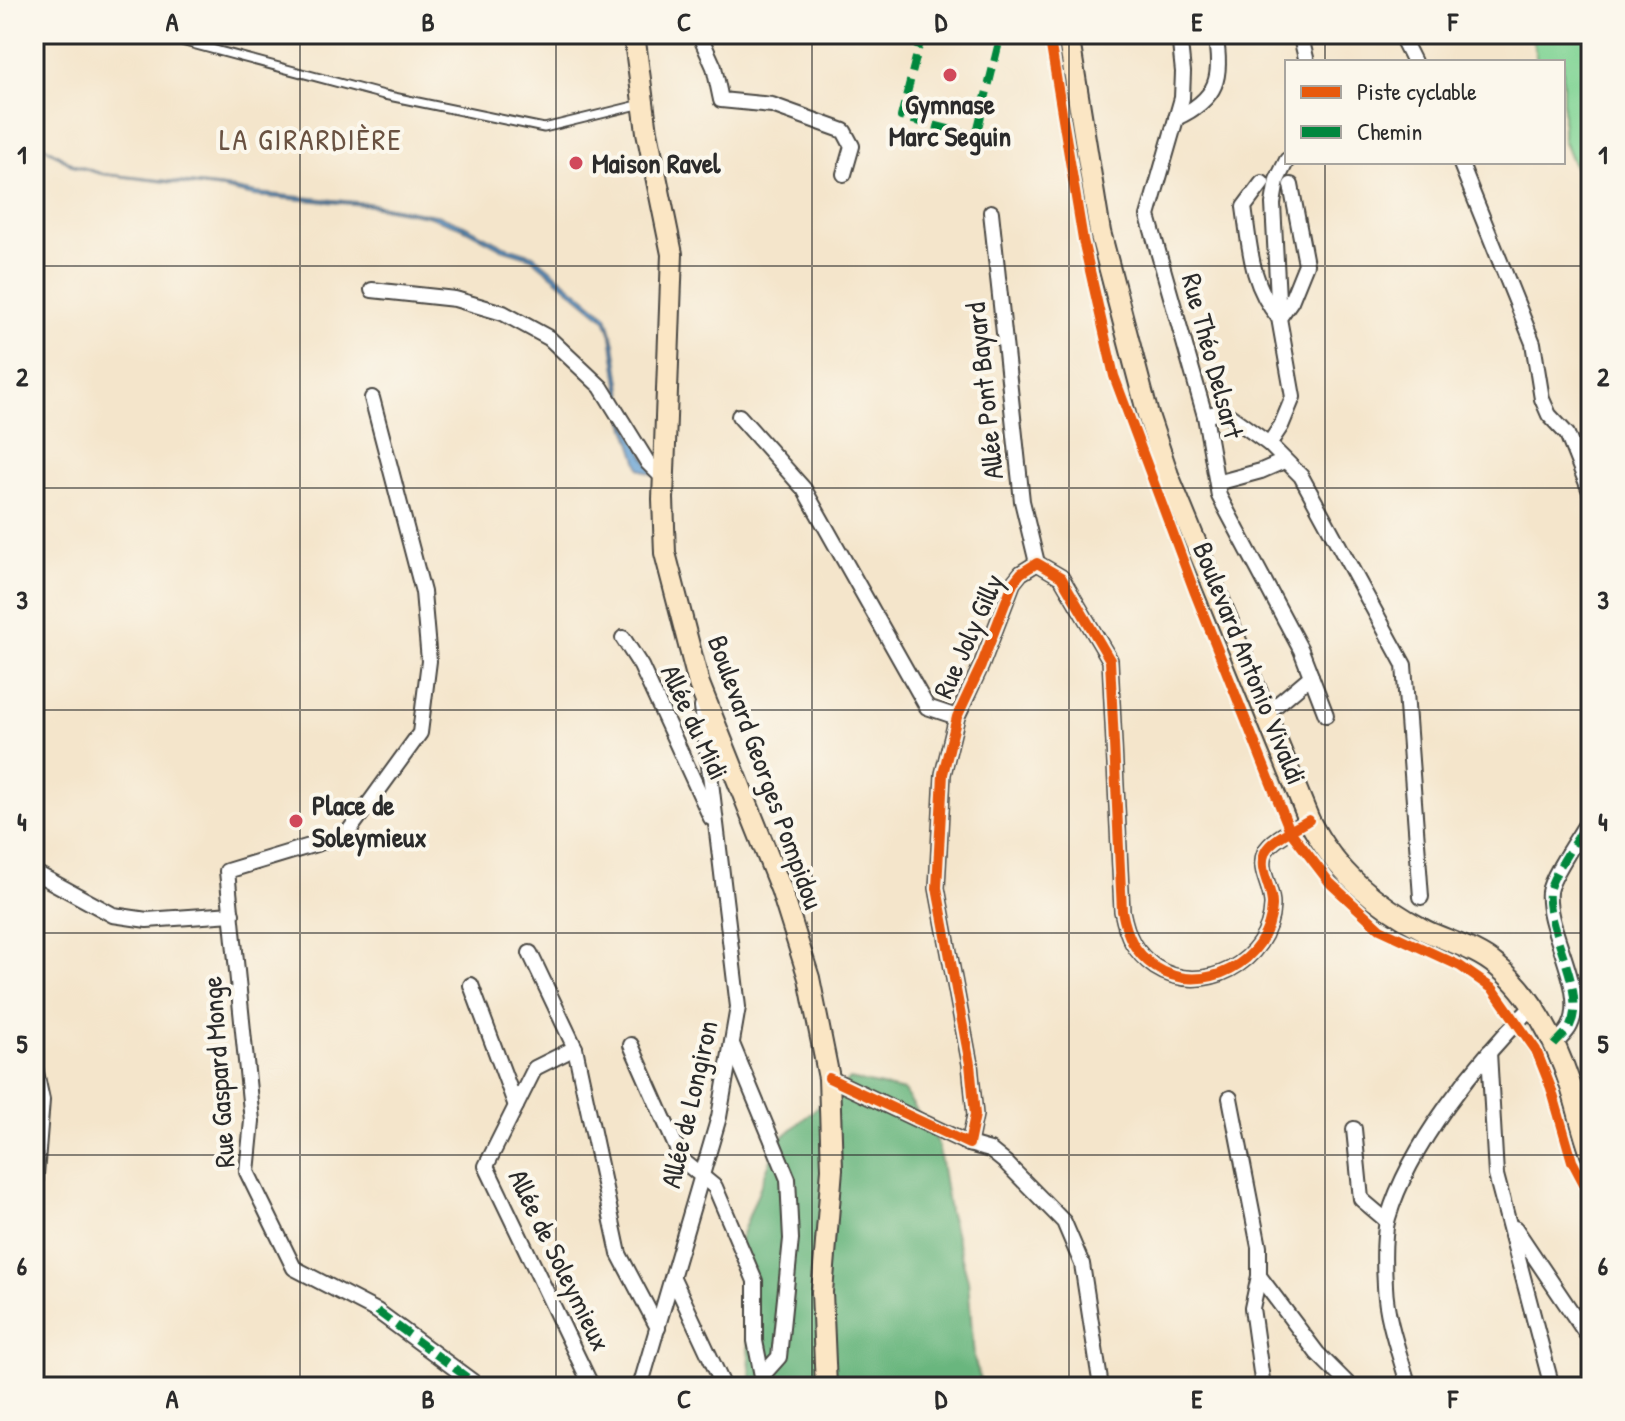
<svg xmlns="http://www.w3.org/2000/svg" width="1625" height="1421" font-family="'Patrick Hand',sans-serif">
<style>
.green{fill:#82d495;stroke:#568060;stroke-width:2}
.forest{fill:#69b67e;stroke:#4a7054;stroke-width:2}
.water{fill:#629fd3;stroke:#46657f;stroke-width:2}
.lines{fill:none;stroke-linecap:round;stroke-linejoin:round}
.lane-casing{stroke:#494743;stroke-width:11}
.street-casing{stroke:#494743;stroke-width:18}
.secondary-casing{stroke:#494743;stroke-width:24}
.lane{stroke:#fff;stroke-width:7}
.street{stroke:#fff;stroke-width:14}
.secondary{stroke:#fbe6c4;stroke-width:20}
.quiet{stroke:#00873e;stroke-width:8;stroke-dasharray:16 8;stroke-linecap:butt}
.cycleway-casing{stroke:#fbf7ec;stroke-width:15}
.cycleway{stroke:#e8590c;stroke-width:10}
.grid{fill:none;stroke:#2b2b2b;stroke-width:2;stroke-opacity:0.55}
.poi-dot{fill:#d1495b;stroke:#fbf7ec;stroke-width:3}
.labels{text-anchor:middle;stroke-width:8;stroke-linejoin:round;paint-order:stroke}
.poi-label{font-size:28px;font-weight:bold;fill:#2b2b2b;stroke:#fbf7ec;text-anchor:start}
.street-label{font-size:28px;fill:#2b2b2b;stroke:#fbf7ec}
.neighbourhood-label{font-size:30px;letter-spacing:2px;fill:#6a5242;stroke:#fbf7ec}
.neatline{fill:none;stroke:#2b2b2b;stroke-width:3}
.grid-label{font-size:26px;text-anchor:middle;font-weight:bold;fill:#2b2b2b}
</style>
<rect width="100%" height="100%" fill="#fbf7ec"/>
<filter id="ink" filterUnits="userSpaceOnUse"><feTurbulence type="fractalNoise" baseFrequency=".0125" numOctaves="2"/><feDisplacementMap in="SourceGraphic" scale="16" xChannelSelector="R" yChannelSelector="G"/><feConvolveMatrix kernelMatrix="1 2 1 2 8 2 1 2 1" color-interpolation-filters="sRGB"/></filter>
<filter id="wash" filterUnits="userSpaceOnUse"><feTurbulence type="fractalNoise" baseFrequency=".006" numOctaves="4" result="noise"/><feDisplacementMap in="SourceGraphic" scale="32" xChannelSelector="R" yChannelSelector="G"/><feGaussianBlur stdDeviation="1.8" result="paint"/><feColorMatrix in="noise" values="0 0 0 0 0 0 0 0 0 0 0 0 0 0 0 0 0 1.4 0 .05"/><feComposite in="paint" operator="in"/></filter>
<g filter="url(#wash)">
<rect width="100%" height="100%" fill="#f4e5cb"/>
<path class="green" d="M1532 34H1591V205L1563 140V62H1537Z"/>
<path class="forest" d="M850 1079 904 1091 938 1144 949 1211 968 1280 974 1357 982 1387H752L738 1244 778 1141Z"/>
<path class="water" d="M34 140 75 165 103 174 225 187 256 193 367 203 441 216 464 225 504 246 533 255 607 316 615 344 627 423 654 475 640 469 623 418 611 335 605 319 531 258 502 249 463 228 427 216 365 205 254 196 223 189 102 174 73 166Z"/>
</g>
<g filter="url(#ink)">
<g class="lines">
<defs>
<path id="lane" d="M155 34 384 95 544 128 642 104"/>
<g id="street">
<path d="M694 34 700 36 714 67 721 100 772 105 844 131 852 146 844 174"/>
<path d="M1179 34 1183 72 1182 98 1148 216 1205 416 1219 496 1301 650 1311 676 1265 715"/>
<path d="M1300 34 1307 62"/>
<path d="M1400 34 1414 62"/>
<path d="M1176 118C1218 99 1223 77 1215 34"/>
<path d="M1460 162 1533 343 1542 399 1549 415 1567 434 1591 494"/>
<path d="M1262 183 1244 207C1250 249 1251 285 1279 318"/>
<path d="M991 212 1022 501 1037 563"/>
<path d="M372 290 455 299 503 313 549 338 601 387 648 463 664 479"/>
<path d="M1279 318 1273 204 1277 180 1287 160"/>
<path d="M372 398 423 592 429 661 420 733 346 835 227 871 252 1121 247 1172 294 1268 377 1311 480 1387"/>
<path d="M739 416 804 489 927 707 957 717"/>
<path d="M1205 416 1223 411 1269 444 1301 476 1404 665 1421 897"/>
<path d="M1269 444 1281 426 1293 397 1279 318 1291 301 1306 264 1291 185"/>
<path d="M1217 483 1261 471 1284 461"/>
<path d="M623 638 641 666 711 818"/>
<path d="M1311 676 1326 715"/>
<path d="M34 872 113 915 147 920 232 914"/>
<path d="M530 953 575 1048 619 1254 658 1328"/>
<path d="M471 985 516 1106"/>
<path d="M631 1045 682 1160 715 1187 755 1281V1341L762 1376 779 1357 791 1239 788 1179 732 1044"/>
<path d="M1554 1045C1559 1039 1567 1033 1570 1026 1588 991 1545 929 1549 892 1551 876 1582 832 1591 816"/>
<path d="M575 1048 535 1068 486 1166 592 1387"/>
<path d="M1489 1052 1496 1175 1552 1387"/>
<path d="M34 1063 42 1100 34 1200"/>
<path d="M829 1078 969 1144 975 1115 970 1064 937 888 943 774 957 717 981 666 1013 583 1021 573 1037 563 1061 577 1110 660 1122 911C1127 936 1134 952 1155 967 1202 998 1270 962 1272 906 1273 887 1257 871 1265 852 1271 839 1296 828 1309 820"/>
<path d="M1230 1098 1259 1247V1276L1317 1353 1351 1387"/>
<path d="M1354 1129 1361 1199 1387 1221"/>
<path d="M969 1144 990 1150 1006 1163 1064 1222 1082 1264 1101 1387"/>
<path d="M1515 1228 1591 1341"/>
<path d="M1259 1276 1252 1308 1263 1387"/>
<path d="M673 1278 724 1387"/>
<path d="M640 1387 719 1117 738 1007 702 707"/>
<path d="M1409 1387C1400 1355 1386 1319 1385 1286 1384 1268 1383 1235 1388 1218 1409 1146 1478 1059 1532 1007"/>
</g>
<g id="secondary">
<path d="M634 34 647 132 672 254 663 499 665 553 699 684 781 889 809 978 829 1078 832 1169 822 1292 826 1387"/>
<path d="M1068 34 1100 232 1148 415 1168 475 1309 820C1335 872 1376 905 1426 931 1450 942 1477 949 1497 966 1532 994 1556 1042 1570 1084 1578 1107 1582 1131 1591 1154"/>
</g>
</defs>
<use href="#lane" class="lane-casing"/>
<use href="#street" class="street-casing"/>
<use href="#secondary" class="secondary-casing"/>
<use href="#lane" class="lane"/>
<use href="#street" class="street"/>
<use href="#secondary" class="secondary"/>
<g class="quiet">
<path d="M922 34 901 117 976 136 1001 34"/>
<path d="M1554 1045C1559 1039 1567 1033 1570 1026 1588 991 1545 929 1549 892 1551 876 1582 832 1591 816"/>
<path d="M377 1311 480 1387"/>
</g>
<defs>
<g id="cycleway">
<path d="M1049 34 1083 240 1114 376 1195 593 1290 831 1330 883 1380 929 1460 966 1493 989 1536 1050 1551 1088 1572 1161 1591 1197"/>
<path d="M829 1078 969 1144 975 1115 970 1064 937 888 943 774 957 717 981 666 1013 583 1021 573 1037 563 1061 577 1110 660 1122 911C1127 936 1134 952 1155 967 1202 998 1270 962 1272 906 1273 887 1257 871 1265 852 1271 839 1296 828 1309 820"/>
</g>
</defs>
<use href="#cycleway" class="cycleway-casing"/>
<use href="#cycleway" class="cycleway"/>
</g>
</g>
<path class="grid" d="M300 34V1387M556 34V1387M812 34V1387M1069 34V1387M1325 34V62M1325 162V1387M34 266H1591M34 488H1591M34 710H1591M34 933H1591M34 1155H1591"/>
<g class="poi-dot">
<circle cx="950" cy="75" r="8"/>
<circle cx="576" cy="163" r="8"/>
<circle cx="296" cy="821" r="8"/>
</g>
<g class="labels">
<g class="poi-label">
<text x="950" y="114" text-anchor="middle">Gymnase<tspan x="950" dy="32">Marc Seguin</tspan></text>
<text x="592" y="173">Maison Ravel</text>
<text x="312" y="815">Place de<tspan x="312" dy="32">Soleymieux</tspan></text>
</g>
<g class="street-label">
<text transform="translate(1213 356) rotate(75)" y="10">Rue Théo Delsart</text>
<text transform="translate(984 391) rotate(-96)" y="10">Allée Pont Bayard</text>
<text transform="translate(968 636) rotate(-66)" y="10">Rue Joly Gilly</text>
<text transform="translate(1250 663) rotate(68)" y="10">Boulevard Antonio Vivaldi</text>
<text transform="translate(695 722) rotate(65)" y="10">Allée du Midi</text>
<text transform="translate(766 772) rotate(70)" y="10">Boulevard Georges Pompidou</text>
<text transform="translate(218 1072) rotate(-94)" y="10">Rue Gaspard Monge</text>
<text transform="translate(689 1104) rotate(-77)" y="10">Allée de Longiron</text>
<text transform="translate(560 1260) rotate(64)" y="10">Allée de Soleymieux</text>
</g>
<g class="neighbourhood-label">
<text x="311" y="150">LA GIRARDIÈRE</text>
</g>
</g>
<rect width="1625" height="1421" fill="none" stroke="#fbf7ec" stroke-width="88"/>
<rect x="1285" y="60" width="280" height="104" fill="#fbf7ec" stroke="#a8a59f" stroke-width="2"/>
<rect x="1301" y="86" width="40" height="12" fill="#e8590c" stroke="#a8a59f" stroke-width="2"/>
<text x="1357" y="100" font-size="24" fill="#2b2b2b">Piste cyclable</text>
<rect x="1301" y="126" width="40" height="12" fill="#00873e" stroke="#a8a59f" stroke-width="2"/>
<text x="1357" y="140" font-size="24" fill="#2b2b2b">Chemin</text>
<rect x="44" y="44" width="1537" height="1333" class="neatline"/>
<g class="grid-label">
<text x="172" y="31">A</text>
<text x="428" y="31">B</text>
<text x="684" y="31">C</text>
<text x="941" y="31">D</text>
<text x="1197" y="31">E</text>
<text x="1453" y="31">F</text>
<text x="22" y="164">1</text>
<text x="1603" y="164">1</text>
<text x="22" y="386">2</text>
<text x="1603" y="386">2</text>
<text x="22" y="609">3</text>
<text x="1603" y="609">3</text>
<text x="22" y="831">4</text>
<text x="1603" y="831">4</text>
<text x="22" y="1053">5</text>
<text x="1603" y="1053">5</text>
<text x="22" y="1275">6</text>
<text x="1603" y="1275">6</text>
<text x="172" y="1408">A</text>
<text x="428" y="1408">B</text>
<text x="684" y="1408">C</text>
<text x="941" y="1408">D</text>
<text x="1197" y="1408">E</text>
<text x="1453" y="1408">F</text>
</g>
</svg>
